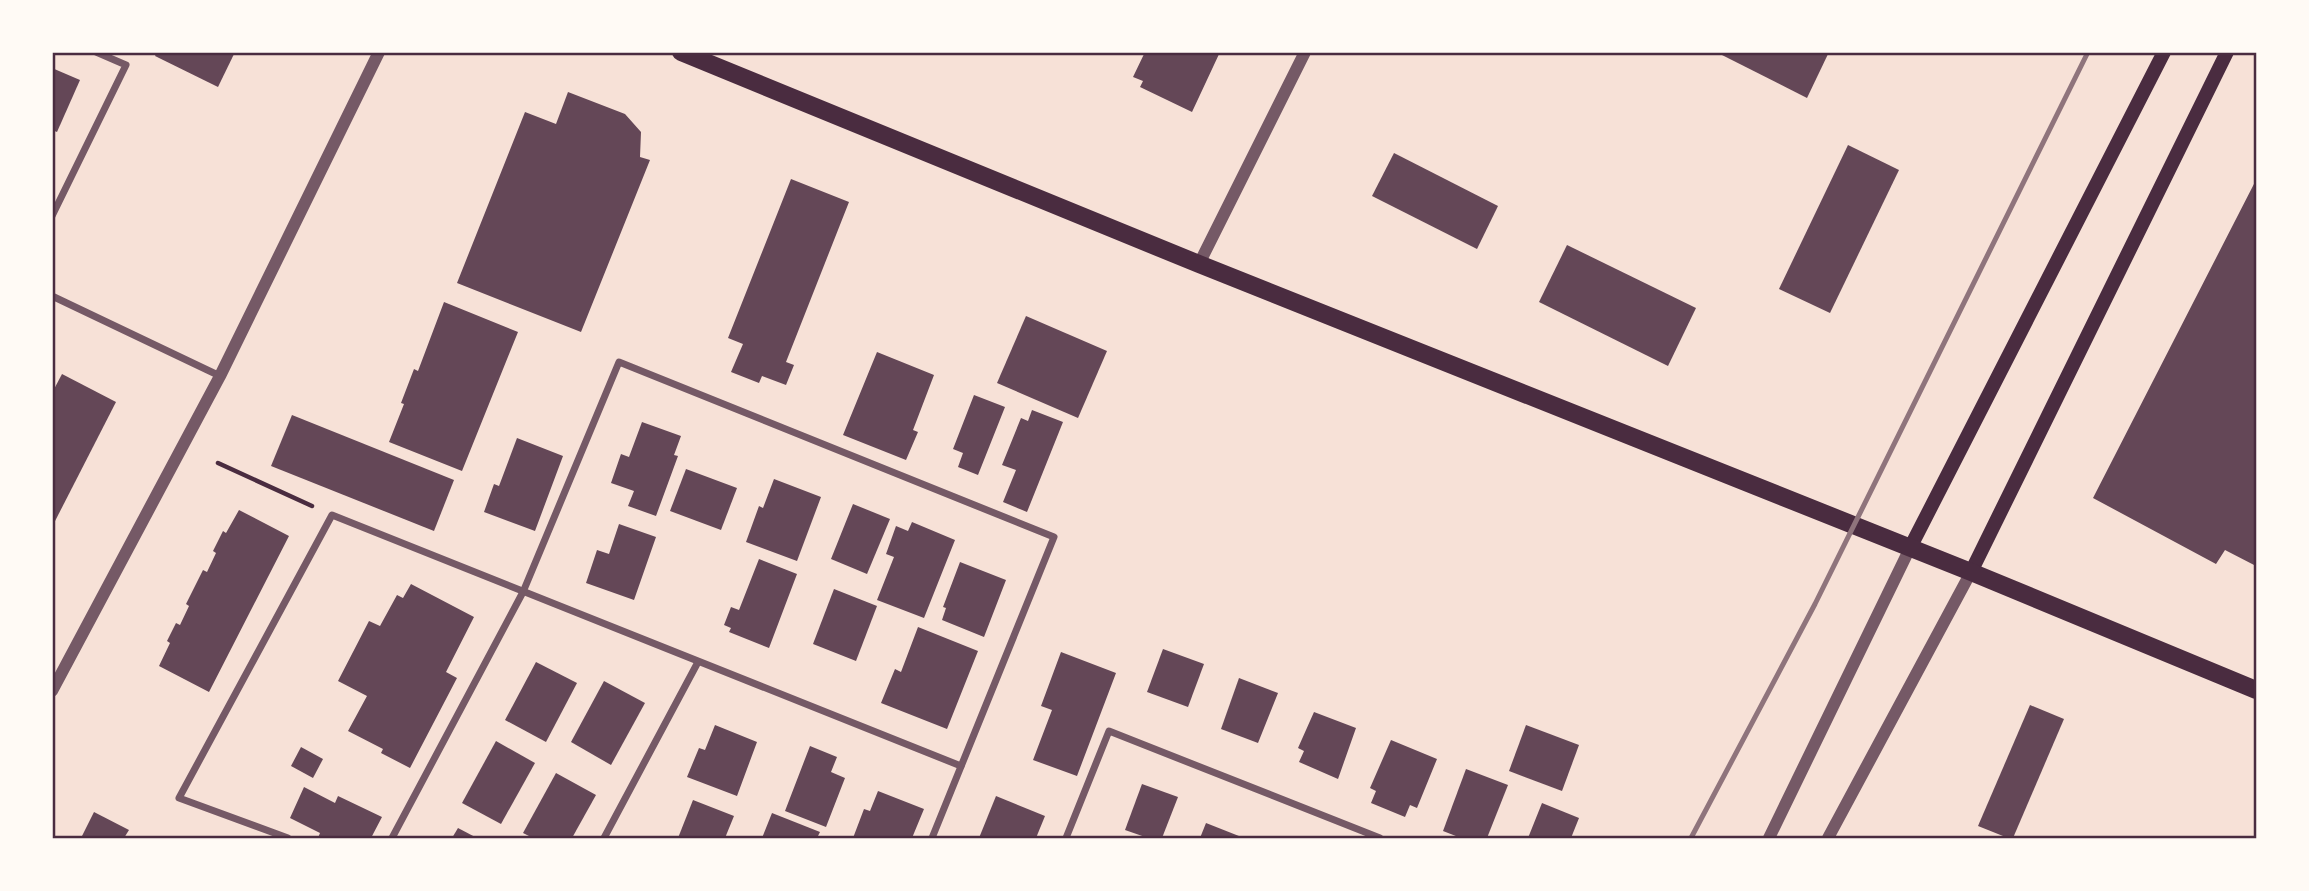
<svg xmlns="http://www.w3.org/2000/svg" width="2309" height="891" font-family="'Exo 2',sans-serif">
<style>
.building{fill:#644757}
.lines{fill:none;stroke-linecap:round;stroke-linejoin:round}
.path{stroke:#4a2c40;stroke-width:4.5}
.minor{stroke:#755966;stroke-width:7}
.tertiary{stroke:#755966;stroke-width:12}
.secondary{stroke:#4a2c40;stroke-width:14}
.primary{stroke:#4a2c40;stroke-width:18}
.rail{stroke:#8f747c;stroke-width:5}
.neatline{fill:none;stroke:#4a2c40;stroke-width:2.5}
</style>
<rect width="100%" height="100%" fill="#f7e1d7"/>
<g class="building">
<path d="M157 52H235L218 87 155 56Z"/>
<path d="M1145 52H1220L1192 112 1140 87 1143 81 1133 77Z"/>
<path d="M1716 52H1829L1807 98Z"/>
<path d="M52 68 80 80 57 132 52 130Z"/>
<path d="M568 92 625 114 641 132 640 157 650 160 581 332 457 283 525 112 556 124Z"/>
<path d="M1848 145 1899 170 1830 313 1779 289Z"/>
<path d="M1394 153 1498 206 1477 249 1372 196Z"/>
<path d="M791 179 849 202 786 362 794 365 786 385 762 376 759 383 731 372 743 344 728 338Z"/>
<path d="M2256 180V566L2225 550 2216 564 2093 498Z"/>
<path d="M1567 245 1696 308 1668 366 1539 302Z"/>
<path d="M444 302 518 332 462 471 389 442 404 404 401 403 414 369 418 371Z"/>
<path d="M1026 316 1107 351 1078 418 997 383Z"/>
<path d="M877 352 934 375 913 430 918 432 906 460 843 435Z"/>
<path d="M62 374 116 402 52 527V393Z"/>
<path d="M974 395 1005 407 978 475 958 467 963 453 953 449Z"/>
<path d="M1032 410 1063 422 1027 512 1003 502 1016 470 1002 465 1021 418 1028 421Z"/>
<path d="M292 415 454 480 434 531 271 466Z"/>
<path d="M642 422 681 436 674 455 678 456 656 516 628 506 634 491 611 483 621 454 629 457Z"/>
<path d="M517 438 563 456 535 531 484 512 494 484 499 486Z"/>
<path d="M686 469 737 488 721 530 670 511Z"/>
<path d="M774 479 821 497 797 561 746 542 759 506 763 508Z"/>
<path d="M853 504 890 519 867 574 831 559Z"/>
<path d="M239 510 289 536 209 692 159 666 170 643 167 641 176 623 180 625 189 606 186 604 203 570 207 572 216 553 213 551 223 531 226 533Z"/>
<path d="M912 522 955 540 924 618 877 600 894 557 886 554 896 526 908 531Z"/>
<path d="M619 524 656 537 634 600 586 583 597 550 609 554Z"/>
<path d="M759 559 797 574 769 648 729 632 731 628 724 625 731 607 739 610Z"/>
<path d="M960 562 1006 580 984 637 942 620 946 608 943 607Z"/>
<path d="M411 584 474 617 446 672 457 678 410 768 381 753 383 749 348 731 367 696 338 681 369 621 380 626 397 595 403 598Z"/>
<path d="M834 589 877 606 856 661 813 644Z"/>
<path d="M918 627 978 651 947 729 881 703 895 669 901 672Z"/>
<path d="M1163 649 1204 664 1188 707 1147 692Z"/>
<path d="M1061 652 1116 673 1077 776 1033 760 1052 710 1041 706Z"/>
<path d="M536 662 577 683 546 742 505 720Z"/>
<path d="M1239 678 1278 693 1258 743 1221 729Z"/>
<path d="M604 681 645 703 611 765 571 742Z"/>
<path d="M2030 705 2064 719 2013 838H2008L1978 826Z"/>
<path d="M1314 712 1356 728 1338 779 1299 762 1304 751 1298 748Z"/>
<path d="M715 725 757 742 737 796 687 777 699 748 705 750Z"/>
<path d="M1526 725 1579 745 1562 791 1509 771Z"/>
<path d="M1391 740 1437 759 1417 808 1410 805 1405 817 1371 803 1376 791 1370 788Z"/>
<path d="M496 741 535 763 501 824 462 803Z"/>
<path d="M810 746 837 757 831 772 845 778 826 827 785 811Z"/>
<path d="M301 747 323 759 313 778 291 766Z"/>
<path d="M1466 769 1508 785 1487 838H1461L1443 831Z"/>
<path d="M556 773 596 795 572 838H533L523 833Z"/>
<path d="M1142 784 1178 797 1162 838H1148L1125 830Z"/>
<path d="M304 787 335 803 338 796 382 817 371 838H318L320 833 290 818Z"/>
<path d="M878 791 924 809 912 838H853L864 809 870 811Z"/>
<path d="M996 796 1045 816 1036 838H979Z"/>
<path d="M693 800 734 816 725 838H678Z"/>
<path d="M1542 803 1579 818 1571 838H1528Z"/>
<path d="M94 812 129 830 124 838H81Z"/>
<path d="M772 813 820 832 817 838H762Z"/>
<path d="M1206 823 1244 838H1200Z"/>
<path d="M458 828 477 838H452Z"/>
</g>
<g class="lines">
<path class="path" d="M218 463 312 506"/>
<g class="minor">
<path d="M52 216 126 65 96 52"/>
<path d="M52 296 220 376"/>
<path d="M288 838 179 798 332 515 961 766"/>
<path d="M392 838 523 592 619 362 1054 537 932 838"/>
<path d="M604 838 698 662"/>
<path d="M1066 838 1109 731 1380 838"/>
</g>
<g class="tertiary">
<path d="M1199 264 1305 52"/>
<path d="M52 691 220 376 379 52"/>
<path d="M1769 838 1910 548"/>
<path d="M1828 838 1971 572"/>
</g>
<g class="secondary">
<path d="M1910 548 2164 52"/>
<path d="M1971 572 2227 52"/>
</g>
<path class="primary" d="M681 52 1199 264 1971 572 2256 690"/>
<path class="rail" d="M1691 838 1815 604 2088 52"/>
</g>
<rect width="2309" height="891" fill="none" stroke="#fffaf5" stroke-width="108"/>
<rect x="54" y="54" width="2201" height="783" class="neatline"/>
</svg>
